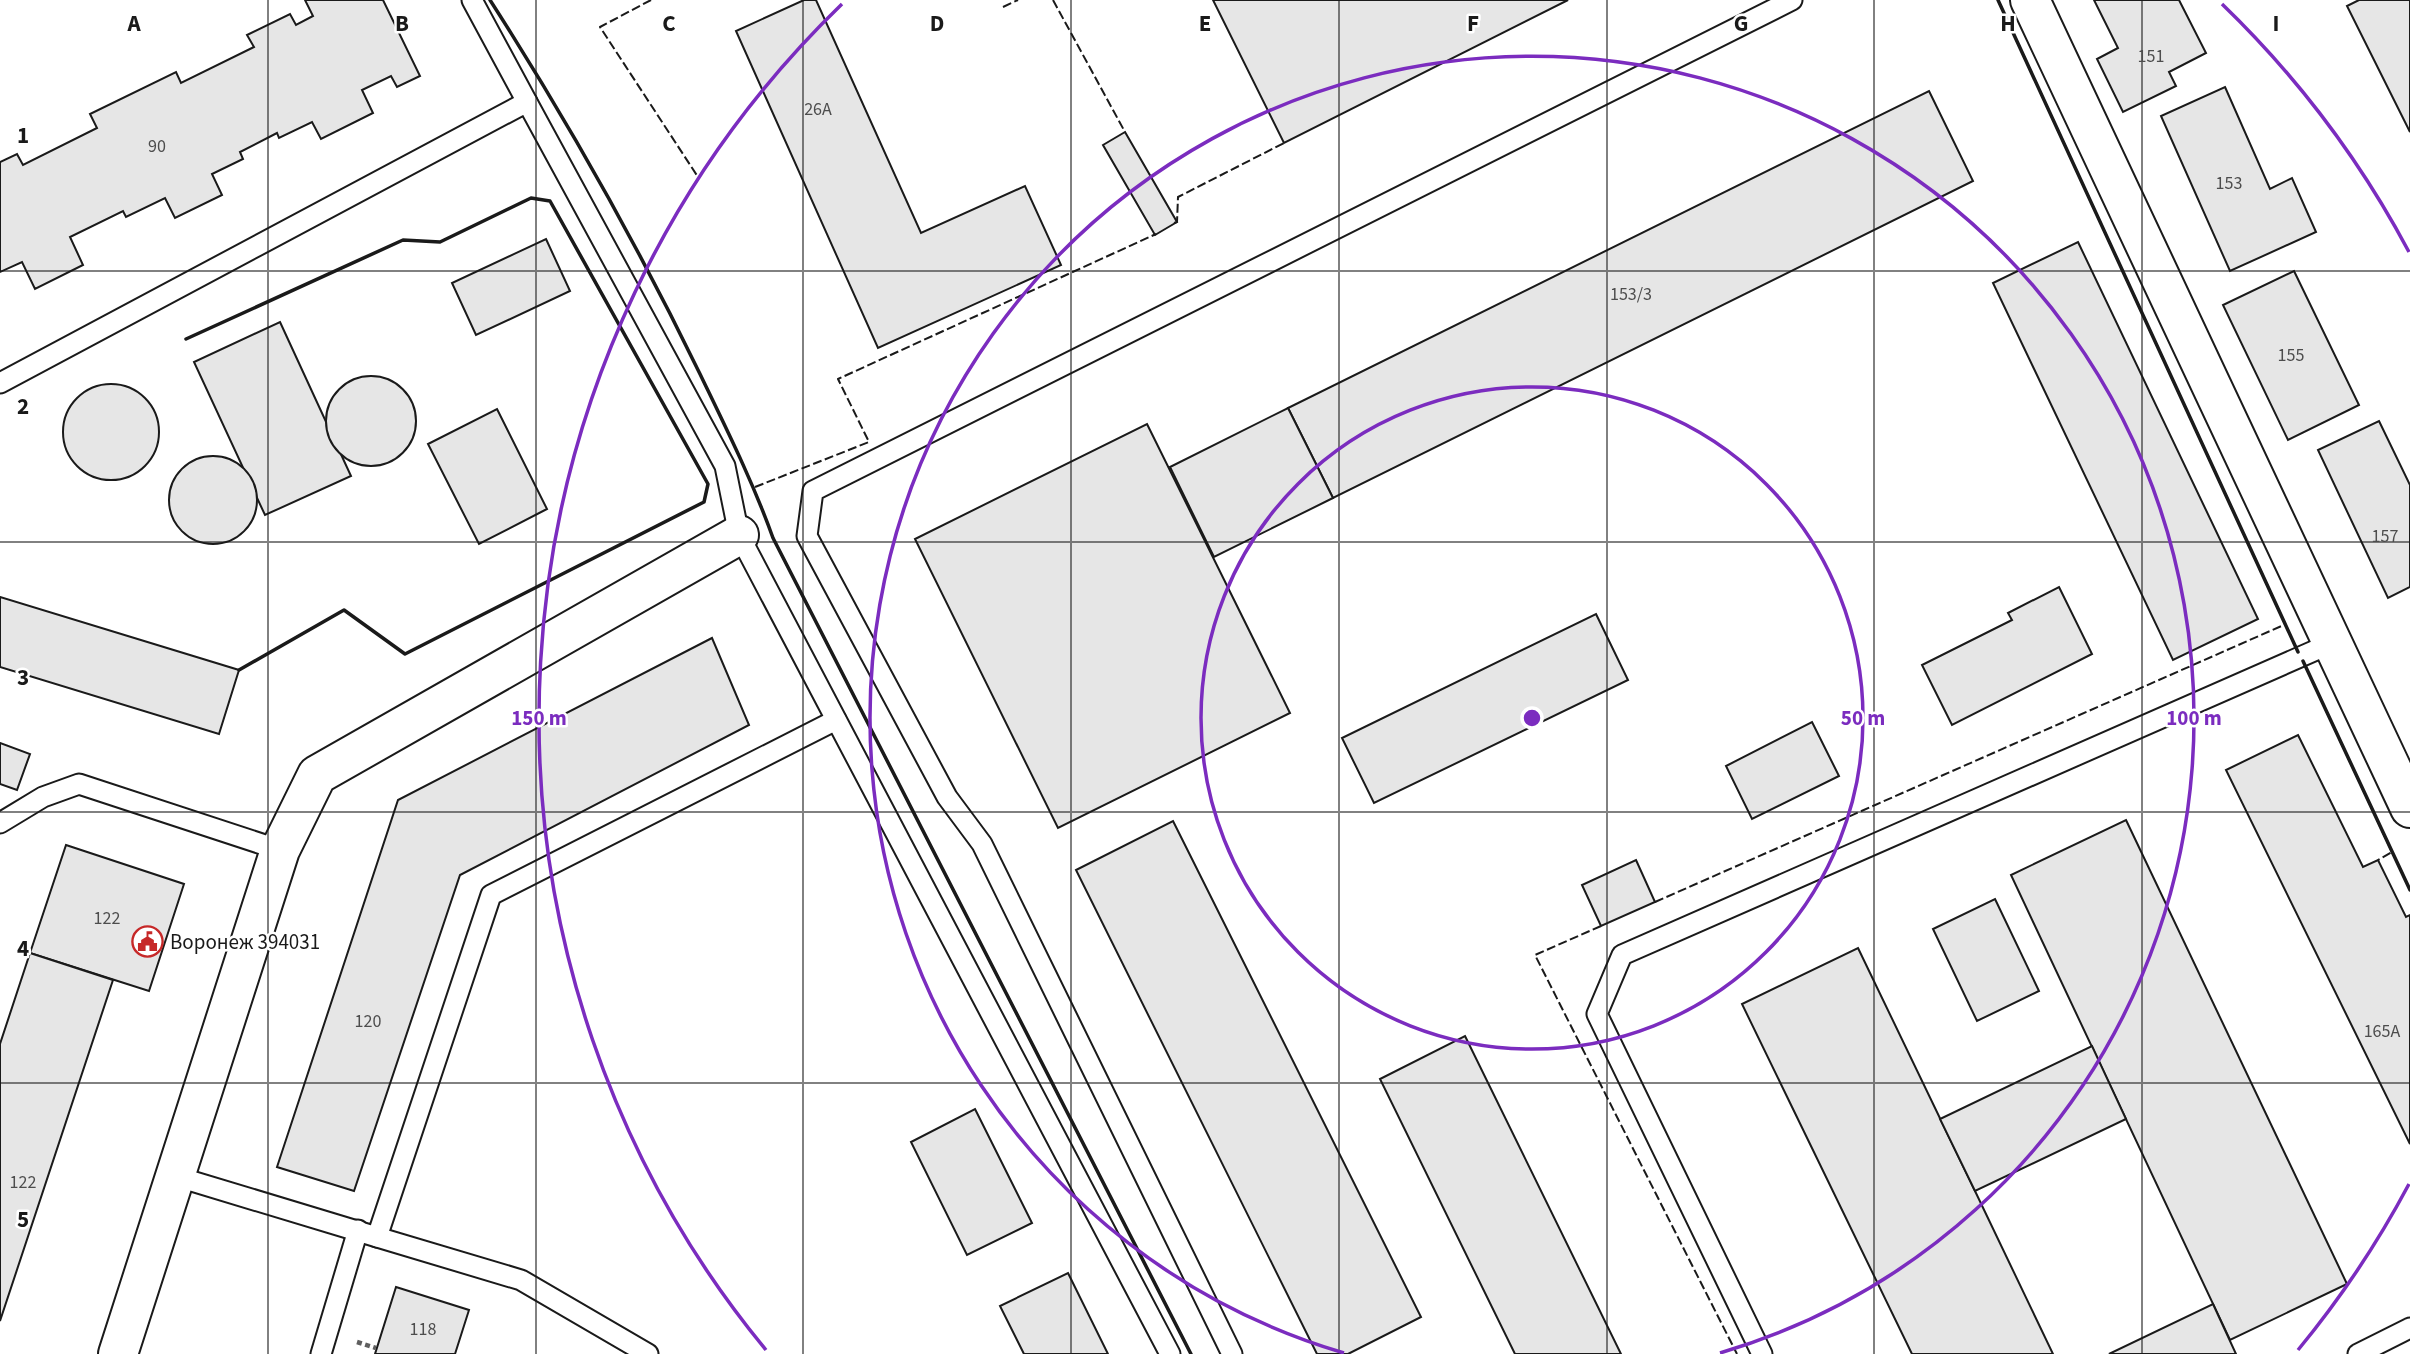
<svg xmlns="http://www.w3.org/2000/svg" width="2410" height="1354" font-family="'Source Sans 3',sans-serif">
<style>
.building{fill:#e6e6e6;stroke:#1a1a1a;stroke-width:2}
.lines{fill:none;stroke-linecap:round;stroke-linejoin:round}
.lane-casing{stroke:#1a1a1a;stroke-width:23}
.street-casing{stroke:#1a1a1a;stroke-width:42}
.path{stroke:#5f5f5f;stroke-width:4.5;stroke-dasharray:5 3.5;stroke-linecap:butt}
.lane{stroke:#fff;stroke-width:19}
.street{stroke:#fff;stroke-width:38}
.fence{stroke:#1a1a1a;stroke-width:2;stroke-dasharray:9 3.5;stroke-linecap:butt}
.wall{stroke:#1a1a1a;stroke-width:3.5}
.grid{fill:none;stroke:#1a1a1a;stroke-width:2;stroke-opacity:0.55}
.ring{fill:none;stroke:#7b2cbf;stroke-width:3.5}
.labels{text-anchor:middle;stroke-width:5;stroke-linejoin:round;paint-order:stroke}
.number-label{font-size:18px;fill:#4d4d4d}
.poi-label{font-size:21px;fill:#1a1a1a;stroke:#fff;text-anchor:start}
.grid-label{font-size:23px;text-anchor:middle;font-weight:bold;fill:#1a1a1a;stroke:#fff;stroke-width:5;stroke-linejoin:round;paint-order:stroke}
.centre{fill:#7b2cbf;stroke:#fff;stroke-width:3.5}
.ring-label{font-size:21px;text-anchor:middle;font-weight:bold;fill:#7b2cbf;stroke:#fff;stroke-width:5;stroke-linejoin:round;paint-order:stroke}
</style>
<rect width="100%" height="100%" fill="#fff"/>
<g class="building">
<path d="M305 0H383L420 76 397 87 391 76 362 90 373 113 321 139 312 122 279 138 277 133 240 152 243 159 212 174 222 195 175 218 165 198 126 217 123 211 70 237 83 265 35 289 22 262 0 272V162L17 154 23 165 97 128 90 114 176 72 181 83 254 47 247 35 290 14 296 25 313 16Z"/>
<path d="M804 0H816L921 233 1025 186 1061 265 878 348 736 31Z"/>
<path d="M1213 0H1568L1284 143Z"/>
<path d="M2094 0H2179L2206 53 2169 72 2176 86 2123 112 2097 59 2118 48Z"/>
<path d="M2359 0H2410V132L2347 6Z"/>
<path d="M2225 87 2270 189 2292 178 2316 232 2230 271 2161 116Z"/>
<path d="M1929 91 1973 181 1333 498 1288 408Z"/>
<path d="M1125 132 1177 222 1155 235 1103 145Z"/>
<path d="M546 239 570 291 476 335 452 283Z"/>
<path d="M2078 242 2258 619 2173 660 1993 283Z"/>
<path d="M2294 271 2359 405 2288 440 2223 305Z"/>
<path d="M280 322 351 476 265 515 194 362Z"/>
<circle cx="371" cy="421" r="45"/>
<circle cx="111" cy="432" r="48"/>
<path d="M1288 408 1333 498 1214 557 1170 467Z"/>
<path d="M497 409 547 509 479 544 428 444Z"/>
<path d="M2379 421 2410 485V587L2388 598 2318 450Z"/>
<path d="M1147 424 1290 713 1058 828 915 539Z"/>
<circle cx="213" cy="500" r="44"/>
<path d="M2059 587 2092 654 1952 725 1922 665 2012 620 2008 613Z"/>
<path d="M0 597 239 670 219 734 0 667Z"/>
<path d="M1596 614 1628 680 1374 803 1342 738Z"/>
<path d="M712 638 749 725 460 875 354 1191 277 1167 398 800Z"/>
<path d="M1812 722 1839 776 1752 819 1726 766Z"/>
<path d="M2298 735 2363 867 2378 860 2406 917 2410 915V1144L2226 770Z"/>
<path d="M0 743 30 754 17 790 0 784Z"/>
<path d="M2126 820 2347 1284 2230 1340 2011 875Z"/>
<path d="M1173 821 1421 1317 1348 1354H1317L1076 870Z"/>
<path d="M66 845 184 884 149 991 30 953Z"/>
<path d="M1636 860 1655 902 1601 926 1582 885Z"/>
<path d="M1995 899 2039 991 1977 1021 1933 929Z"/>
<path d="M1858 948 1975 1191 2053 1354H1912L1742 1004Z"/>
<path d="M30 953 113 980 0 1321V1044Z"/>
<path d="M1465 1036 1621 1354H1515L1380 1079Z"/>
<path d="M2092 1046 2126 1119 1975 1191 1940 1119Z"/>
<path d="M975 1109 1032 1223 967 1255 911 1142Z"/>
<path d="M1068 1273 1108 1354H1024L1000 1306Z"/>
<path d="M396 1287 469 1310 455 1354H375Z"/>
<path d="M2213 1304 2236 1354H2109Z"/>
</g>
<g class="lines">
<defs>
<g id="lane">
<path d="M472 0 527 102"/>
<path d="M0 383 527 102 725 466 739 535 1170 1354"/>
<path d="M0 823 43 797 79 784 280 850"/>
<path d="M175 1176 377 1237 491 895 836 720"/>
<path d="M377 1237 521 1280 648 1354"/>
<path d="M321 1354 358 1230"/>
<path d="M1232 1354 982 844 947 797 807 536 813 491 1792 0"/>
<path d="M1762 1354 1597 1014 1622 955 2332 643"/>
<path d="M2358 1354 2410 1328"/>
</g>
<g id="street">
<path d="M2030 0 2410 808"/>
<path d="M118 1354 280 850 317 775 739 535"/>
</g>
</defs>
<use href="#lane" class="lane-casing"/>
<use href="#street" class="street-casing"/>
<path class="path" d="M357 1342 376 1348"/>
<use href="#lane" class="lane"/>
<use href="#street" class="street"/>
<g class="fence">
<path d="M490 0C567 120 638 246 700 374 726 428 753 482 773 538L1191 1354"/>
<path d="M651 0 600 27 698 177"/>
<path d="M1053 0 1125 132"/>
<path d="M1998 0 2298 652"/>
<path d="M1003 7 1018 0"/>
<path d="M1174 223 1177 222 1178 197 1284 143"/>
<path d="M755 487 869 442 838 379 1156 234"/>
<path d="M2303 661 2392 852 2378 860"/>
<path d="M1655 902 2286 624"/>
<path d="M1601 926 1535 955 1737 1354"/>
</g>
<g class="wall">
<path d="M490 0C567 120 638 246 700 374 726 428 753 482 773 538L1191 1354"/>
<path d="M1998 0 2298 652"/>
<path d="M186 339 403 240 440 242 531 198 550 201 708 484 704 502 405 654 344 610 239 670"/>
<path d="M2303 661 2410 890"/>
</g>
</g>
<path class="grid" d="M268 0V1354M536 0V1354M803 0V1354M1071 0V1354M1339 0V1354M1607 0V1354M1874 0V1354M2142 0V1354M0 271H2410M0 542H2410M0 812H2410M0 1083H2410"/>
<g class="ring">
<circle cx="1532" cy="718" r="331"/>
<path d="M1344 1353A662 662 0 1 1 1720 1353"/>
<path d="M2409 1184A993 993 0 0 1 2298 1350M766 1350A993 993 0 0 1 842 4M2222 4A993 993 0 0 1 2409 252"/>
</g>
<defs>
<symbol id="civic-ring" viewBox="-11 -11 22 22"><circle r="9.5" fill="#fff" stroke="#c62828" stroke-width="1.5"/><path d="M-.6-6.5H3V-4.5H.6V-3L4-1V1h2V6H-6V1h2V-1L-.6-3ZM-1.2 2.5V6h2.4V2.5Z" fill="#c62828"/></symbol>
</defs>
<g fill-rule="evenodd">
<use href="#civic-ring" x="130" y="924" width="35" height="35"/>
</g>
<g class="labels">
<g class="number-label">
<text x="2151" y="62">151</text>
<text x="818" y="115">26А</text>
<text x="157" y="152">90</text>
<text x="2229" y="189">153</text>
<text x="1631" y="300">153/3</text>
<text x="2291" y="361">155</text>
<text x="2385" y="542">157</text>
<text x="107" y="924">122</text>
<text x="368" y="1027">120</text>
<text x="2382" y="1037">165А</text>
<text x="23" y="1188">122</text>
<text x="423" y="1335">118</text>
</g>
<g class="poi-label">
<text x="170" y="949">Воронеж 394031</text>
</g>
</g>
<g class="grid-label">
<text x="134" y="31">A</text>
<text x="402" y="31">B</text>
<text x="669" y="31">C</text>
<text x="937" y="31">D</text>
<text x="1205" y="31">E</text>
<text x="1473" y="31">F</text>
<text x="1741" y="31">G</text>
<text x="2008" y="31">H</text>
<text x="2276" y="31">I</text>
<text x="23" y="143">1</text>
<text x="23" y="414">2</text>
<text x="23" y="685">3</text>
<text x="23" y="956">4</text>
<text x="23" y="1227">5</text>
</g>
<circle cx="1532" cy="718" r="10" class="centre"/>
<g class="ring-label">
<text x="1863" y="725">50 m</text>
<text x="2194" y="725">100 m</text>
<text x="539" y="725">150 m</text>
</g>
</svg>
